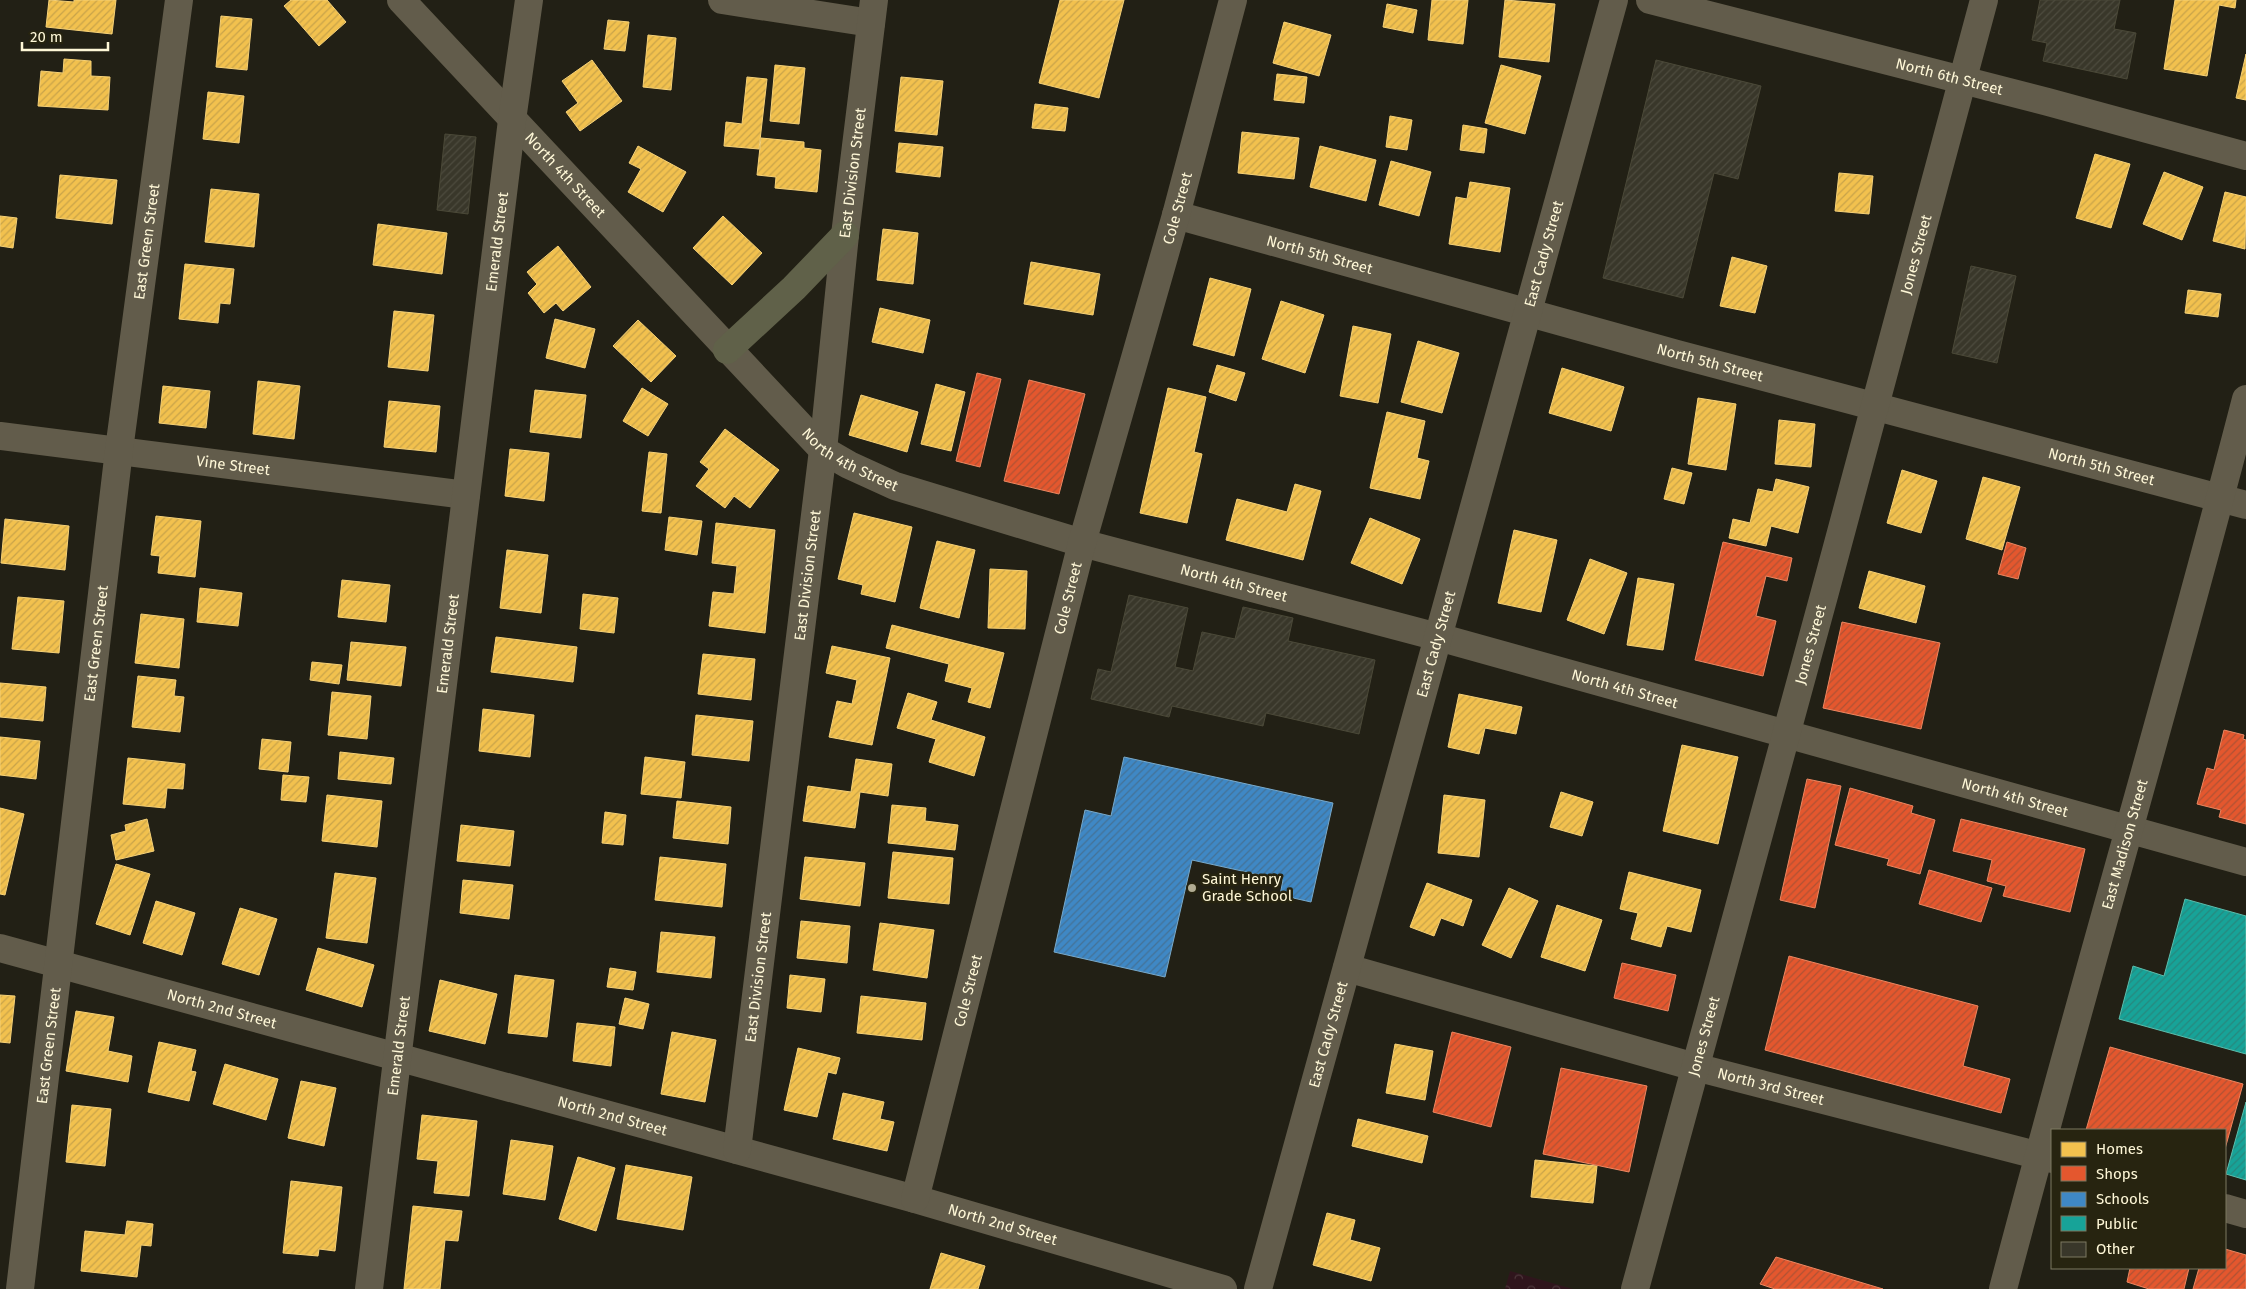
<svg xmlns="http://www.w3.org/2000/svg" width="2246" height="1289" font-family="'Fira Sans',sans-serif">
<style>
.park{fill:url(#park-crowns)}
.homes{fill:url(#homes-hatch);stroke:#f6d177}
.shops{fill:url(#shops-hatch);stroke:#ec8761}
.schools{fill:url(#schools-hatch);stroke:#78a9ca}
.public{fill:url(#public-hatch);stroke:#5cbcab}
.building{fill:url(#building-hatch);stroke:#4b4938}
.lines{fill:none;stroke-linecap:round;stroke-linejoin:round}
.minor{stroke:#625c4b;stroke-width:28}
.major{stroke:#606149;stroke-width:28}
.poi-dot{fill:#b1ac93;stroke:#272410;stroke-width:2}
.labels{text-anchor:middle;stroke-width:5;stroke-linejoin:round;paint-order:stroke}
.street-label{font-size:15px;fill:#fef7d7;stroke:#272410}
.poi-label{font-size:15px;fill:#fef7d7;stroke:#272410;text-anchor:start}
</style>
<defs>
<pattern id="park-crowns" width="20" height="18" patternUnits="userSpaceOnUse" patternTransform="scale(1.25)"><rect width="20" height="18" fill="#2f151c"/><path d="M2 6a3 3 0 1 1 6 0M12 15a3 3 0 1 1 6 0" fill="none" stroke="#4e383c"/></pattern>
<pattern id="homes-hatch" width="6" height="6" patternUnits="userSpaceOnUse" patternTransform="scale(1.25)"><rect width="6" height="6" fill="#f2c14e"/><path d="M-1 1l2-2M0 6l6-6M5 7l2-2" fill="none" stroke="#c8a34a"/></pattern>
<pattern id="shops-hatch" width="6" height="6" patternUnits="userSpaceOnUse" patternTransform="scale(1.25)"><rect width="6" height="6" fill="#e4572e"/><path d="M-1 1l2-2M0 6l6-6M5 7l2-2" fill="none" stroke="#af5234"/></pattern>
<pattern id="schools-hatch" width="6" height="6" patternUnits="userSpaceOnUse" patternTransform="scale(1.25)"><rect width="6" height="6" fill="#3f88c5"/><path d="M-1 1l2-2M0 6l6-6M5 7l2-2" fill="none" stroke="#447296"/></pattern>
<pattern id="public-hatch" width="6" height="6" patternUnits="userSpaceOnUse" patternTransform="scale(1.25)"><rect width="6" height="6" fill="#17a398"/><path d="M-1 1l2-2M0 6l6-6M5 7l2-2" fill="none" stroke="#27887e"/></pattern>
<pattern id="building-hatch" width="6" height="6" patternUnits="userSpaceOnUse" patternTransform="scale(1.25)"><rect width="6" height="6" fill="#39372a"/><path d="M-1 1l2-2M0 6l6-6M5 7l2-2" fill="none" stroke="#4d4b3e"/></pattern>
</defs>
<rect width="100%" height="100%" fill="#222015"/>
<path class="park" d="M1510 1271 1573 1289H1505Z"/>
<g class="homes">
<path d="M49 0 74 2V0H116L112 34 46 27Z"/>
<path d="M291 0H327L346 22 319 46 284 6Z"/>
<path d="M1060 0H1124L1099 98 1039 83Z"/>
<path d="M1432 0H1468L1463 44 1428 40Z"/>
<path d="M1505 0 1555 4 1549 62 1499 57Z"/>
<path d="M2175 0H2236L2235 8 2219 5 2207 76 2164 69Z"/>
<path d="M1387 4 1417 10 1413 33 1383 27Z"/>
<path d="M221 16 252 19 247 70 216 67Z"/>
<path d="M608 20 629 22 625 51 604 49Z"/>
<path d="M1284 22 1331 35 1319 76 1273 63Z"/>
<path d="M648 35 676 38 671 90 643 87Z"/>
<path d="M2246 54V100L2236 98Z"/>
<path d="M64 59 91 61V76L110 77 108 110 38 106 41 71 63 73Z"/>
<path d="M592 60 622 101 580 131 566 112 578 103 562 81Z"/>
<path d="M775 65 805 68 799 124 770 121Z"/>
<path d="M1501 65 1541 76 1525 134 1485 123Z"/>
<path d="M1277 74 1307 77 1304 103 1274 100Z"/>
<path d="M747 77 767 79 759 149 724 146 726 122 742 124Z"/>
<path d="M901 77 943 81 937 135 895 131Z"/>
<path d="M208 92 244 96 239 143 203 139Z"/>
<path d="M1035 104 1068 108 1065 131 1032 128Z"/>
<path d="M1390 116 1412 120 1407 150 1386 147Z"/>
<path d="M1463 125 1487 129 1484 153 1460 150Z"/>
<path d="M1242 132 1299 138 1294 179 1238 173Z"/>
<path d="M761 138 804 142V148L821 150 817 192 775 188 776 177 757 175Z"/>
<path d="M899 143 943 147 940 177 896 172Z"/>
<path d="M638 146 686 172 663 212 628 192 641 169 629 163Z"/>
<path d="M1320 146 1376 160 1366 201 1310 187Z"/>
<path d="M2095 154 2130 164 2111 228 2076 218Z"/>
<path d="M1391 161 1431 172 1419 216 1379 205Z"/>
<path d="M2164 172 2203 187 2182 240 2143 224Z"/>
<path d="M1839 173 1873 176 1869 214 1835 211Z"/>
<path d="M60 175 117 180 112 224 56 218Z"/>
<path d="M1470 182 1510 188 1500 252 1449 244 1456 197 1467 199Z"/>
<path d="M211 189 259 194 254 247 205 242Z"/>
<path d="M2225 192 2246 197 2245 249 2213 241Z"/>
<path d="M0 216 17 218 13 248 0 246Z"/>
<path d="M723 216 762 253 732 285 693 248Z"/>
<path d="M378 224 447 233 442 274 373 265Z"/>
<path d="M883 229 918 233 913 284 877 280Z"/>
<path d="M558 246 591 287 563 311 556 303 544 313 528 293 537 284 527 272Z"/>
<path d="M1732 257 1767 266 1755 313 1720 306Z"/>
<path d="M1031 262 1100 274 1093 315 1024 304Z"/>
<path d="M185 264 234 269 230 304 220 303 218 323 179 319Z"/>
<path d="M1210 278 1251 289 1234 356 1193 345Z"/>
<path d="M2188 290 2221 294 2218 317 2185 313Z"/>
<path d="M1281 301 1324 315 1305 373 1262 359Z"/>
<path d="M880 308 930 320 923 353 872 342Z"/>
<path d="M394 311 434 315 428 371 388 367Z"/>
<path d="M555 319 595 329 585 368 546 358Z"/>
<path d="M638 320 676 356 651 382 613 346Z"/>
<path d="M1353 326 1391 334 1378 403 1340 396Z"/>
<path d="M1418 341 1459 353 1442 413 1401 402Z"/>
<path d="M1217 365 1245 373 1236 401 1209 392Z"/>
<path d="M1562 368 1624 387 1611 431 1549 413Z"/>
<path d="M258 381 300 386 294 439 253 434Z"/>
<path d="M936 384 965 392 951 451 921 444Z"/>
<path d="M163 386 210 391 206 428 159 423Z"/>
<path d="M642 388 668 404 648 436 623 421Z"/>
<path d="M1168 388 1206 397 1194 452 1202 454 1187 523 1140 513Z"/>
<path d="M535 390 586 395 581 438 530 432Z"/>
<path d="M861 395 918 412 907 452 849 435Z"/>
<path d="M1698 398 1736 404 1726 470 1688 464Z"/>
<path d="M389 401 440 406 436 452 384 447Z"/>
<path d="M1387 412 1425 421 1417 458 1429 461 1420 499 1370 488Z"/>
<path d="M1779 420 1815 424 1811 467 1775 464Z"/>
<path d="M725 429 779 470 750 508 734 496 725 508 696 486 709 469 700 462Z"/>
<path d="M510 449 549 453 544 501 505 496Z"/>
<path d="M649 452 667 454 661 513 642 511Z"/>
<path d="M1672 468 1692 473 1684 504 1664 499Z"/>
<path d="M1902 470 1937 481 1921 533 1887 523Z"/>
<path d="M1983 477 2020 487 2002 550 1966 539Z"/>
<path d="M1776 479 1809 487 1798 533 1771 526 1766 546 1729 538 1733 519 1750 523 1758 489 1773 492Z"/>
<path d="M1295 484 1321 491 1303 560 1226 540 1237 499 1287 512Z"/>
<path d="M854 513 912 527 895 602 861 594 863 585 838 579Z"/>
<path d="M156 516 201 521 195 577 158 573 160 556 151 555Z"/>
<path d="M669 517 702 521 697 555 665 550Z"/>
<path d="M1370 518 1420 539 1402 584 1351 563Z"/>
<path d="M5 519 69 526 65 570 1 563Z"/>
<path d="M716 523 775 530 765 633 709 626 713 592 734 594 737 566 712 563Z"/>
<path d="M1514 530 1557 540 1541 612 1498 603Z"/>
<path d="M937 541 975 550 959 618 920 608Z"/>
<path d="M507 550 548 555 541 613 500 608Z"/>
<path d="M1590 559 1627 573 1604 634 1567 620Z"/>
<path d="M990 569 1027 571 1025 629 988 628Z"/>
<path d="M1869 571 1925 586 1916 623 1859 608Z"/>
<path d="M1638 578 1674 584 1663 650 1627 645Z"/>
<path d="M342 580 390 585 386 622 338 617Z"/>
<path d="M200 588 242 593 238 626 197 622Z"/>
<path d="M583 594 618 598 614 633 580 629Z"/>
<path d="M18 597 64 601 59 653 12 649Z"/>
<path d="M141 614 184 619 179 668 135 663Z"/>
<path d="M892 625 1004 653 990 708 968 702 972 688 945 681 949 664 886 648Z"/>
<path d="M496 637 577 647 573 682 491 672Z"/>
<path d="M351 642 406 647 401 686 347 680Z"/>
<path d="M832 646 890 658 872 745 829 737 837 701 852 704 857 680 826 673Z"/>
<path d="M703 654 755 659 751 700 698 694Z"/>
<path d="M312 662 342 665 339 684 310 680Z"/>
<path d="M138 676 176 680 174 696 184 697 180 732 132 727Z"/>
<path d="M0 683 46 687 43 721 0 717Z"/>
<path d="M332 692 371 696 367 739 328 735Z"/>
<path d="M908 693 937 702 931 720 985 737 974 776 929 762 936 739 897 728Z"/>
<path d="M1459 694 1522 707 1516 734 1485 728 1479 754 1448 747Z"/>
<path d="M483 709 534 715 530 757 479 751Z"/>
<path d="M696 715 753 721 749 761 692 755Z"/>
<path d="M0 737 40 741 36 779 0 775Z"/>
<path d="M262 739 291 742 288 772 259 769Z"/>
<path d="M1682 745 1738 757 1718 844 1663 831Z"/>
<path d="M340 752 394 758 391 784 338 779Z"/>
<path d="M645 757 685 762 681 798 641 794Z"/>
<path d="M128 758 185 764 183 789 167 788 165 808 123 804Z"/>
<path d="M856 759 892 764 888 796 860 792 855 828 803 821 808 786 851 792Z"/>
<path d="M283 775 309 777 306 802 281 800Z"/>
<path d="M1561 792 1593 802 1582 836 1550 827Z"/>
<path d="M327 795 382 801 377 847 322 841Z"/>
<path d="M1444 795 1485 800 1479 857 1438 853Z"/>
<path d="M677 801 731 807 728 844 673 838Z"/>
<path d="M892 805 926 808 925 821 958 825 955 850 888 843Z"/>
<path d="M0 808 24 814 5 895 0 894Z"/>
<path d="M605 812 626 815 623 845 602 843Z"/>
<path d="M147 819 154 851 116 860 111 835 126 831 125 825Z"/>
<path d="M461 825 514 831 510 866 457 861Z"/>
<path d="M893 852 953 858 949 904 888 898Z"/>
<path d="M660 857 726 864 722 907 655 900Z"/>
<path d="M805 857 865 863 860 906 800 899Z"/>
<path d="M116 864 150 874 130 935 96 924Z"/>
<path d="M1629 872 1701 890 1691 932 1667 926 1661 947 1631 939 1638 913 1620 909Z"/>
<path d="M335 873 376 878 367 943 326 938Z"/>
<path d="M463 880 513 885 509 919 460 913Z"/>
<path d="M1427 883 1472 900 1463 926 1441 918 1434 936 1410 927Z"/>
<path d="M1509 888 1538 901 1511 958 1482 945Z"/>
<path d="M156 901 195 913 182 955 143 943Z"/>
<path d="M1557 905 1602 920 1585 971 1541 957Z"/>
<path d="M240 908 277 919 259 975 222 964Z"/>
<path d="M801 921 850 926 847 963 797 958Z"/>
<path d="M880 923 934 930 927 978 873 970Z"/>
<path d="M661 932 715 937 711 978 657 972Z"/>
<path d="M318 948 374 965 362 1007 306 990Z"/>
<path d="M610 968 636 972 633 990 607 987Z"/>
<path d="M515 975 554 980 547 1037 508 1033Z"/>
<path d="M790 975 825 979 821 1012 787 1008Z"/>
<path d="M440 980 497 994 485 1044 429 1031Z"/>
<path d="M0 995 15 996 10 1043 0 1042Z"/>
<path d="M861 996 926 1003 922 1040 857 1033Z"/>
<path d="M625 998 649 1004 643 1029 619 1024Z"/>
<path d="M76 1011 114 1017 108 1051 132 1056 128 1082 66 1071Z"/>
<path d="M577 1023 615 1027 611 1066 573 1061Z"/>
<path d="M672 1032 716 1040 705 1102 661 1094Z"/>
<path d="M159 1042 196 1050 191 1071 196 1072 189 1101 148 1092Z"/>
<path d="M1395 1044 1433 1051 1425 1100 1386 1093Z"/>
<path d="M798 1048 840 1058 836 1074 828 1072 817 1117 784 1110Z"/>
<path d="M225 1064 278 1079 266 1120 213 1104Z"/>
<path d="M301 1081 336 1088 324 1146 288 1138Z"/>
<path d="M843 1093 884 1102 880 1119 894 1122 887 1151 833 1139Z"/>
<path d="M72 1105 111 1109 105 1166 66 1162Z"/>
<path d="M422 1115 477 1121 469 1196 434 1193 438 1161 417 1159Z"/>
<path d="M1358 1119 1428 1136 1422 1163 1352 1146Z"/>
<path d="M511 1140 553 1146 545 1200 503 1194Z"/>
<path d="M578 1157 615 1168 596 1231 559 1219Z"/>
<path d="M1535 1160 1597 1166 1593 1203 1531 1197Z"/>
<path d="M626 1165 692 1177 683 1230 617 1219Z"/>
<path d="M291 1181 342 1187 335 1251 319 1249 318 1256 283 1253Z"/>
<path d="M413 1206 462 1211 458 1241 445 1240 440 1289H404Z"/>
<path d="M1327 1213 1355 1220 1350 1240 1380 1248 1371 1281 1313 1265Z"/>
<path d="M127 1221 153 1224 151 1246 141 1245 137 1277 81 1271 85 1231 125 1235Z"/>
<path d="M941 1253 985 1266 978 1289H930Z"/>
</g>
<g class="shops">
<path d="M977 373 1001 379 980 467 956 461Z"/>
<path d="M1029 380 1085 394 1059 494 1004 481Z"/>
<path d="M1723 542 1792 558 1787 581 1766 576 1756 616 1776 621 1763 676 1695 660Z"/>
<path d="M2007 542 2026 548 2018 579 1998 574Z"/>
<path d="M1842 622 1940 643 1921 729 1823 708Z"/>
<path d="M2224 730 2244 735 2243 739 2246 740V824L2219 817 2221 810 2197 804 2207 768 2214 770Z"/>
<path d="M1807 779 1841 786 1815 908 1780 900Z"/>
<path d="M1850 788 1913 806 1911 813 1935 820 1920 874 1887 865 1889 859 1835 845Z"/>
<path d="M1961 819 2085 849 2070 912 2003 896 2006 886 1987 881 1992 860 1953 851Z"/>
<path d="M1929 870 1992 888 1981 922 1919 904Z"/>
<path d="M1789 956 1978 1006 1963 1066 2010 1079 2001 1113 1765 1050Z"/>
<path d="M1622 963 1676 975 1668 1011 1614 998Z"/>
<path d="M1452 1032 1511 1047 1491 1127 1433 1112Z"/>
<path d="M2110 1047 2243 1084 2225 1149V1130H2086Z"/>
<path d="M1561 1068 1647 1086 1629 1172 1543 1154Z"/>
<path d="M2225 1249 2246 1255V1289H2193L2199 1268H2225Z"/>
<path d="M1776 1257 1883 1289H1775L1760 1284Z"/>
<path d="M2130 1268H2189L2184 1289H2149L2127 1282Z"/>
</g>
<path class="schools" d="M1124 757 1333 803 1311 902 1280 895 1283 880 1192 860 1165 977 1054 952 1085 810 1111 816Z"/>
<g class="public">
<path d="M2185 899 2246 916V1054L2119 1019 2133 966 2164 976Z"/>
<path d="M2246 1102V1180L2226 1174Z"/>
</g>
<g class="building">
<path d="M2040 0H2120L2114 29 2136 33 2127 79 2043 61 2047 43 2032 40Z"/>
<path d="M1656 60 1761 86 1738 179 1714 173 1683 298 1603 278Z"/>
<path d="M445 134 476 137 468 214 437 210Z"/>
<path d="M1971 266 2016 276 1997 363 1952 353Z"/>
<path d="M1129 595 1188 608 1175 667 1193 671 1202 632 1235 639 1243 607 1293 618 1288 641 1375 660 1359 734 1266 713 1263 726 1172 706 1169 717 1091 699 1098 669 1111 672Z"/>
</g>
<g class="lines">
<g class="minor">
<path id="s1" d="M401 0 823 450 849 465 895 486 1082 543 1438 637 2246 862"/>
<path d="M722 0 871 23"/>
<path id="s2" d="M1650 0 2048 102 2246 156"/>
<path id="s3" d="M1176 215 1677 354 2246 505"/>
<path id="s4" d="M0 436 466 495"/>
<path id="s5" d="M0 948 915 1199 1223 1289"/>
<path id="s6" d="M1347 968 1695 1067 2052 1159"/>
<path id="s7" d="M737 1150 823 450 845 235 874 0"/>
<path id="s8" d="M915 1199 1082 543 1176 215 1233 0"/>
<path d="M2225 1208 2246 1214"/>
<path id="s9" d="M20 1289 119 450 179 0"/>
<path id="s10" d="M369 1289 512 120 529 0"/>
<path id="s11" d="M1258 1289 1614 0"/>
<path id="s12" d="M1635 1289C1752 860 1870 430 1984 0"/>
<path id="s13" d="M2003 1289C2081 992 2169 697 2246 399"/>
</g>
<path class="major" d="M727 350 794 288 845 235"/>
</g>
<circle class="poi-dot" cx="1192" cy="888" r="5"/>
<g class="labels">
<g class="street-label">
<text dy="5" stroke="none"><textPath href="#s2" startOffset="309">North 6th Street</textPath></text>
<text dy="5" stroke="none"><textPath href="#s7" startOffset="984">East Division Street</textPath></text>
<text dy="5" stroke="none"><textPath href="#s1" startOffset="240">North 4th Street</textPath></text>
<text dy="5" stroke="none"><textPath href="#s8" startOffset="1025">Cole Street</textPath></text>
<text dy="5" stroke="none"><textPath href="#s9" startOffset="1055">East Green Street</textPath></text>
<text dy="5" stroke="none"><textPath href="#s10" startOffset="1055">Emerald Street</textPath></text>
<text dy="5" stroke="none"><textPath href="#s3" startOffset="149">North 5th Street</textPath></text>
<text dy="5" stroke="none"><textPath href="#s11" startOffset="1074">East Cady Street</textPath></text>
<text dy="5" stroke="none"><textPath href="#s12" startOffset="1072">Jones Street</textPath></text>
<text dy="5" stroke="none"><textPath href="#s3" startOffset="554">North 5th Street</textPath></text>
<text dy="5" stroke="none"><textPath href="#s1" startOffset="645">North 4th Street</textPath></text>
<text dy="5" stroke="none"><textPath href="#s4" startOffset="235">Vine Street</textPath></text>
<text dy="5" stroke="none"><textPath href="#s3" startOffset="959">North 5th Street</textPath></text>
<text dy="5" stroke="none"><textPath href="#s7" startOffset="579">East Division Street</textPath></text>
<text dy="5" stroke="none"><textPath href="#s1" startOffset="1050">North 4th Street</textPath></text>
<text dy="5" stroke="none"><textPath href="#s8" startOffset="620">Cole Street</textPath></text>
<text dy="5" stroke="none"><textPath href="#s9" startOffset="650">East Green Street</textPath></text>
<text dy="5" stroke="none"><textPath href="#s10" startOffset="650">Emerald Street</textPath></text>
<text dy="5" stroke="none"><textPath href="#s11" startOffset="669">East Cady Street</textPath></text>
<text dy="5" stroke="none"><textPath href="#s12" startOffset="668">Jones Street</textPath></text>
<text dy="5" stroke="none"><textPath href="#s1" startOffset="1455">North 4th Street</textPath></text>
<text dy="5" stroke="none"><textPath href="#s1" startOffset="1860">North 4th Street</textPath></text>
<text dy="5" stroke="none"><textPath href="#s13" startOffset="461">East Madison Street</textPath></text>
<text dy="5" stroke="none"><textPath href="#s7" startOffset="174">East Division Street</textPath></text>
<text dy="5" stroke="none"><textPath href="#s8" startOffset="215">Cole Street</textPath></text>
<text dy="5" stroke="none"><textPath href="#s5" startOffset="230">North 2nd Street</textPath></text>
<text dy="5" stroke="none"><textPath href="#s11" startOffset="264">East Cady Street</textPath></text>
<text dy="5" stroke="none"><textPath href="#s12" startOffset="262">Jones Street</textPath></text>
<text dy="5" stroke="none"><textPath href="#s9" startOffset="245">East Green Street</textPath></text>
<text dy="5" stroke="none"><textPath href="#s10" startOffset="245">Emerald Street</textPath></text>
<text dy="5" stroke="none"><textPath href="#s6" startOffset="440">North 3rd Street</textPath></text>
<text dy="5" stroke="none"><textPath href="#s5" startOffset="635">North 2nd Street</textPath></text>
<text dy="5" stroke="none"><textPath href="#s5" startOffset="1040">North 2nd Street</textPath></text>
</g>
<g class="poi-label">
<text x="1202" y="884">Saint Henry<tspan x="1202" dy="17">Grade School</tspan></text>
</g>
</g>
<rect x="2051" y="1129" width="175" height="140" fill="#272410" stroke="#7d7860"/>
<rect x="2061" y="1142" width="25" height="15" fill="#f2c14e" stroke="#7d7860"/>
<text x="2096" y="1154" font-size="15" fill="#fef7d7">Homes</text>
<rect x="2061" y="1166" width="25" height="15" fill="#e4572e" stroke="#7d7860"/>
<text x="2096" y="1179" font-size="15" fill="#fef7d7">Shops</text>
<rect x="2061" y="1192" width="25" height="15" fill="#3f88c5" stroke="#7d7860"/>
<text x="2096" y="1204" font-size="15" fill="#fef7d7">Schools</text>
<rect x="2061" y="1216" width="25" height="15" fill="#17a398" stroke="#7d7860"/>
<text x="2096" y="1229" font-size="15" fill="#fef7d7">Public</text>
<rect x="2061" y="1242" width="25" height="15" fill="#39372a" stroke="#7d7860"/>
<text x="2096" y="1254" font-size="15" fill="#fef7d7">Other</text>
<path d="M22 42v8h86v-8" fill="none" stroke="#fef7d7" stroke-width="2.5"/>
<text x="30" y="42" font-size="15" fill="#fef7d7" stroke="#272410" stroke-width="4" paint-order="stroke">20 m</text>
</svg>
